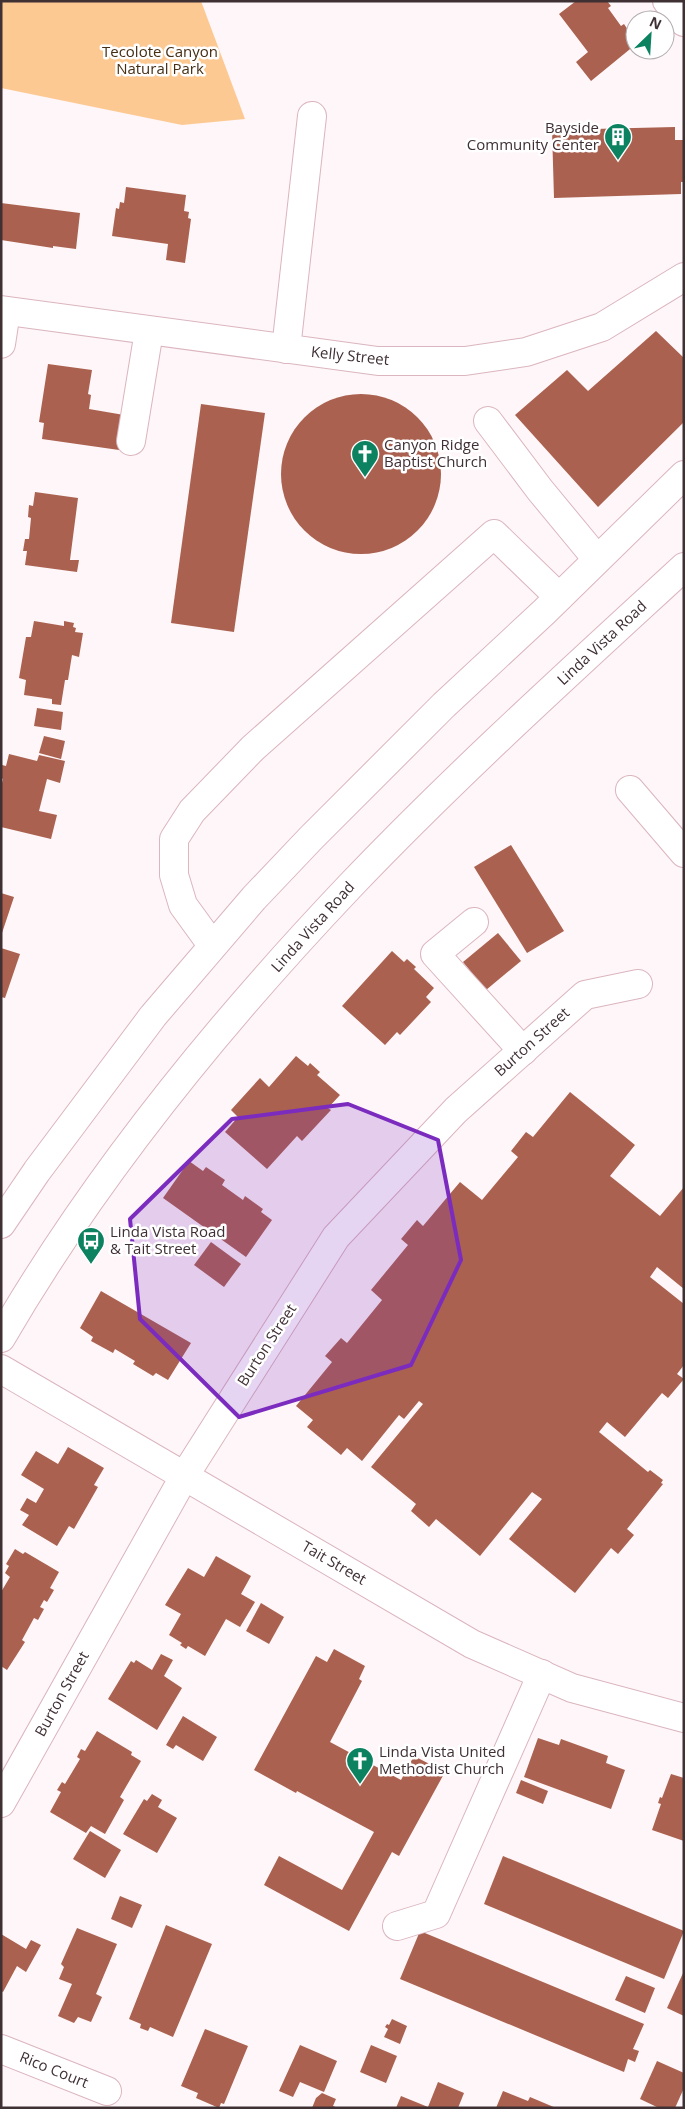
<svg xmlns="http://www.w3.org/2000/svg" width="685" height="2109" font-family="'Open Sans',sans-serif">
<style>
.green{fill:#fdc993}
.building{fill:#aa614f}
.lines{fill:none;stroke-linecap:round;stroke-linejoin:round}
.minor-casing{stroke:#dbb5bf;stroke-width:30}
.major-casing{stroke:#dbb5bf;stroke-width:30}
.minor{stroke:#fff;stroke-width:28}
.major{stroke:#fff;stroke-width:28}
.marked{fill:#7b2cbf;fill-opacity:0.2;stroke:#7b2cbf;stroke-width:4;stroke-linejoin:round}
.labels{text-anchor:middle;stroke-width:5;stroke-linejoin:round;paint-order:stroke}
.park-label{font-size:15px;fill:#452e14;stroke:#fff}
.poi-label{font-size:15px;fill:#3f3034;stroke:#fff;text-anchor:start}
.street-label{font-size:15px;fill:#3f3034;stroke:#fff}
</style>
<rect width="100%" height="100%" fill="#fef6f8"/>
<path class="green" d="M1 1H201L245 119 182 125 1 88Z"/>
<g class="building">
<path d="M576 1H607L611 6 608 8 621 26 624 24 630 33 627 36 635 45 591 81 576 62 588 52 559 14Z"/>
<path d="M675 127V140H684V182H681V194L554 198 552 130Z"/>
<path d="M126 187 186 195 184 211 189 212 188 218 191 219 185 263 166 260 168 244 112 236 116 208 119 209 120 202 124 203Z"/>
<path d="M1 203 80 213 76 249 53 246V248L1 240Z"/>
<path d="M656 331 684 358V422L598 507 515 415 567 370 588 391Z"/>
<path d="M48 364 92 370 88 394 91 395 89 409 124 415 119 450 42 439 44 423 39 422Z"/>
<circle cx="361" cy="474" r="80"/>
<path d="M201 404 265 413 234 632 171 623Z"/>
<path d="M35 492 78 498 70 560H79L77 572 25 565 27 551H23L25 539H29L31 518 28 517 29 505 33 506Z"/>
<path d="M34 621 64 626V621L74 623 73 627 76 628 75 632 83 633 79 657 72 655 68 680H65L61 705 52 704V699L24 695 26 680 19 678 26 637H31Z"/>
<path d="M37 708 63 712 61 730 34 726Z"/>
<path d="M44 736 65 741 61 759 39 753Z"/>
<path d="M9 754 37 761 39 755 65 761 60 783 47 779 39 811 57 815 51 839 1 827V787L3 779 1 778V768L2 765 6 766Z"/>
<path d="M511 845 564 931 527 953 474 867Z"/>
<path d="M1 893 14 897 2 933H1Z"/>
<path d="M498 933 521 961 486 990 463 962Z"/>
<path d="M1 948 20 954 5 998 1 997Z"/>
<path d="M392 951 404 962 407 959 416 967 414 969 434 988 426 997 431 1002 400 1035 397 1032 385 1045 342 1006Z"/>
<path d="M296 1056 308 1066 310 1063 320 1072 317 1075 340 1095 328 1108 331 1110 302 1141 297 1136 267 1169 225 1132 238 1117 231 1110 260 1078 269 1087Z"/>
<path d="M570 1092 635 1145 610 1176 660 1216 684 1187V1289L657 1267 650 1277 684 1304V1365L677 1374 684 1379 668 1398 662 1393 625 1437 607 1422 599 1432 648 1472 650 1470 663 1480 661 1483 663 1484 627 1529 634 1535 618 1554 611 1548 575 1593 509 1539 542 1499 532 1492 480 1556 436 1519 429 1527 411 1511 416 1504 371 1467 423 1404 419 1401 404 1419 399 1415 362 1461 347 1448 341 1455 307 1427 313 1420 296 1406 332 1362 325 1356 341 1338 347 1343 382 1300 371 1290 408 1245 401 1239 417 1220 423 1226 460 1182 482 1200 518 1157 511 1151 526 1132 533 1137Z"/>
<path d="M189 1161 203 1171 206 1167 225 1180 222 1185 243 1200 245 1196 263 1209 261 1212 272 1220 246 1257 163 1198Z"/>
<path d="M211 1242 241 1264 224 1287 194 1265Z"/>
<path d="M101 1291 191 1343 168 1380 156 1373 153 1376 133 1364 135 1361 115 1349 113 1353 91 1341 93 1337 80 1328Z"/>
<path d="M68 1447 104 1468 94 1485 98 1487 74 1529 69 1526 57 1546 22 1525 29 1515 20 1510 27 1498 36 1503 44 1489 21 1475 36 1451 58 1464Z"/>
<path d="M15 1549 23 1554 25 1552 59 1572 50 1588 54 1590 47 1602 44 1600 40 1607 44 1609 38 1620 34 1618 22 1640 25 1642 7 1670 1 1666V1592L10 1577 5 1573 9 1566 6 1564Z"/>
<path d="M216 1556 251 1576 241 1594 255 1602 240 1627 226 1619 205 1656 188 1646 186 1649 180 1645 182 1643 169 1635 181 1614 165 1605 188 1568 204 1577Z"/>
<path d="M261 1603 284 1617 269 1644 246 1631Z"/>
<path d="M334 1649 365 1666 359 1679 362 1681 330 1742 401 1780 414 1756 445 1772 399 1856 392 1852 349 1931 264 1885 279 1856 342 1890 374 1832 297 1791 296 1793 254 1770 316 1656 327 1662Z"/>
<path d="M161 1654 173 1660 164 1676 182 1688 157 1730 108 1699 131 1661 134 1663 136 1660 152 1670Z"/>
<path d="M183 1716 217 1737 203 1761 176 1745 173 1749 166 1745Z"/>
<path d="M97 1731 132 1752 131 1755 141 1761 120 1797 124 1800 105 1834 91 1826 86 1833 50 1812 61 1792 57 1790 62 1782 65 1784 80 1759 77 1757 81 1749 85 1751Z"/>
<path d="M538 1738 559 1745 561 1739 608 1756 606 1763 625 1770 611 1809 524 1777Z"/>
<path d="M671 1774 684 1778V1841L652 1830 661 1804 658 1803 660 1797 662 1798Z"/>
<path d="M521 1780 548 1791 543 1804 516 1793Z"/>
<path d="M152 1794 162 1800 158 1807 177 1818 157 1853 123 1834 144 1799 147 1801Z"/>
<path d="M90 1831 121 1850 105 1878 73 1859Z"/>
<path d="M503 1856 684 1931 664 1979 484 1904Z"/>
<path d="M120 1896 142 1905 132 1928 111 1919Z"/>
<path d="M166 1925 212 1944 173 2037 150 2027 148 2031 140 2028 141 2024 129 2019Z"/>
<path d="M77 1928 117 1944 96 1994 102 1997 91 2022 78 2017 74 2023 58 2016 72 1984 59 1979 64 1967 61 1964Z"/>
<path d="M420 1931 644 2024 633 2049 639 2051 635 2062 628 2059 624 2072 400 1979Z"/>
<path d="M1 1934 26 1949 31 1940 41 1945 26 1972 17 1966 3 1992 1 1991Z"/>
<path d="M684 1971V2016L667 2008Z"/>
<path d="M626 1976 655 1988 645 2013 615 2000Z"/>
<path d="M392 2019 407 2026 400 2044 384 2037 388 2029 385 2027 387 2024 389 2025Z"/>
<path d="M205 2029 248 2046 224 2104 221 2103 219 2108 196 2098 198 2093 181 2086Z"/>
<path d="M300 2045 337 2061 324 2092 300 2082 293 2097 279 2091Z"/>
<path d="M371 2045 397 2056 386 2083 360 2072Z"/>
<path d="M657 2061 684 2073V2088L675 2108H659L640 2099Z"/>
<path d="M438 2082 464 2093 458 2108H396L401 2096 428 2107Z"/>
<path d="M503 2091 528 2101 530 2097 556 2108H496Z"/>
<path d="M322 2093 336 2099 333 2106 338 2108H312L316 2098Z"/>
</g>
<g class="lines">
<defs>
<g id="minor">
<path d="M667 1 684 22"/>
<path d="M1 310 378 361H465L526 352 602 327 684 277"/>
<path d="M1 344 6 311"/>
<path d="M286 349 312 116"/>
<path d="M488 421 540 490 597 559"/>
<path d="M131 441 149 331"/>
<path d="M630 790 684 853"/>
<path d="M474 922 435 954 523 1051"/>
<path d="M212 945 183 905 174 875V839L192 811 253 748 494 534 559 597"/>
<path d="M1 1369 472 1644 572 1688 684 1718"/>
<path d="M1 1803 185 1475 336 1237 456 1110 585 995 638 984"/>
<path d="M397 1926 436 1914 542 1674"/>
<path d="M1 2049 107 2091"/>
</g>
<g id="major">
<path d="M1 1224 37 1171 153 1016 254 898 311 838 444 705 544 612 684 475"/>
<path d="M1 1338C96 1174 219 1024 350 886 456 775 571 671 684 567"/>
</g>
</defs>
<use href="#minor" class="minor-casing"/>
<use href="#major" class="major-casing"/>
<use href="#minor" class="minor"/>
<use href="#major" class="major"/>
</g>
<path class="marked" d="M348 1104 438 1140 461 1260 411 1365 239 1417 140 1319 130 1219 232 1119Z"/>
<defs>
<symbol id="building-pin" viewBox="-11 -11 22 30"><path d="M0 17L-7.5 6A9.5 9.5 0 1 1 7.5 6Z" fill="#0c8261" stroke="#fff"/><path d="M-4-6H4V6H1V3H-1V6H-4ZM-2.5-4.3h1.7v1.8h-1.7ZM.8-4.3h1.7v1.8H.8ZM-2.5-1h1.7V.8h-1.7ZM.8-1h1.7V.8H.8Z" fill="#fff"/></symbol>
<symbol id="church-pin" viewBox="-11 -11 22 30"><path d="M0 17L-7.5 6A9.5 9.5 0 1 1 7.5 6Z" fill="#0c8261" stroke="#fff"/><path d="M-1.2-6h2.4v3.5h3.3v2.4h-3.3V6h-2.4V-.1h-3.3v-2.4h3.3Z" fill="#fff"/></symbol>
<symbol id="bus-pin" viewBox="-11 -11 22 30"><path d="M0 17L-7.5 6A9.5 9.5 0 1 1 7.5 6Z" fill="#0c8261" stroke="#fff"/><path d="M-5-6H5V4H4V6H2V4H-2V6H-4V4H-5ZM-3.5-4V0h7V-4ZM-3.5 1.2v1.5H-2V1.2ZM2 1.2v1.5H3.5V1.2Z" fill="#fff"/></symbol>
</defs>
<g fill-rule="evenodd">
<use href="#building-pin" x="602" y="121" width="32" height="43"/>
<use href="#church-pin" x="349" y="438" width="32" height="43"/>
<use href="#bus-pin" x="75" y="1225" width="32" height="43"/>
<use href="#church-pin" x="344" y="1745" width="32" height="43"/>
</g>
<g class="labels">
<g class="park-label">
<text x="160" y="57">Tecolote Canyon<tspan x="160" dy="17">Natural Park</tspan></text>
</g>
<g class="poi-label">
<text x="599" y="133" text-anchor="end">Bayside<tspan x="599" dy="17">Community Center</tspan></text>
<text x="384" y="450">Canyon Ridge<tspan x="384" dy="17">Baptist Church</tspan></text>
<text x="110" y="1237">Linda Vista Road<tspan x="110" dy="17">&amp; Tait Street</tspan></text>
<text x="379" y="1757">Linda Vista United<tspan x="379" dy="17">Methodist Church</tspan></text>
</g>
<g class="street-label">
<text transform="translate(350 356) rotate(6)" y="5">Kelly Street</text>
<text transform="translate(602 643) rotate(-43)" y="5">Linda Vista Road</text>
<text transform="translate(313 927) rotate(-48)" y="5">Linda Vista Road</text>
<text transform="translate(532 1042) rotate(-42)" y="5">Burton Street</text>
<text transform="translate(267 1345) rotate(-57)" y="5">Burton Street</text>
<text transform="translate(334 1563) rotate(30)" y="5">Tait Street</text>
<text transform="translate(62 1694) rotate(-61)" y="5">Burton Street</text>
<text transform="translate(54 2070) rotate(22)" y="5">Rico Court</text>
</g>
</g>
<rect width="685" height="2109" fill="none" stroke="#3f3034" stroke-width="5"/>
<g transform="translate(650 35) rotate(25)"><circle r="24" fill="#ffffff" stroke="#b2acae"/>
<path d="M0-4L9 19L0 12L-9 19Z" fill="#0c8261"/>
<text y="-8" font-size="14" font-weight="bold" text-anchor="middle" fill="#3f3034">N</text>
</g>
</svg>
